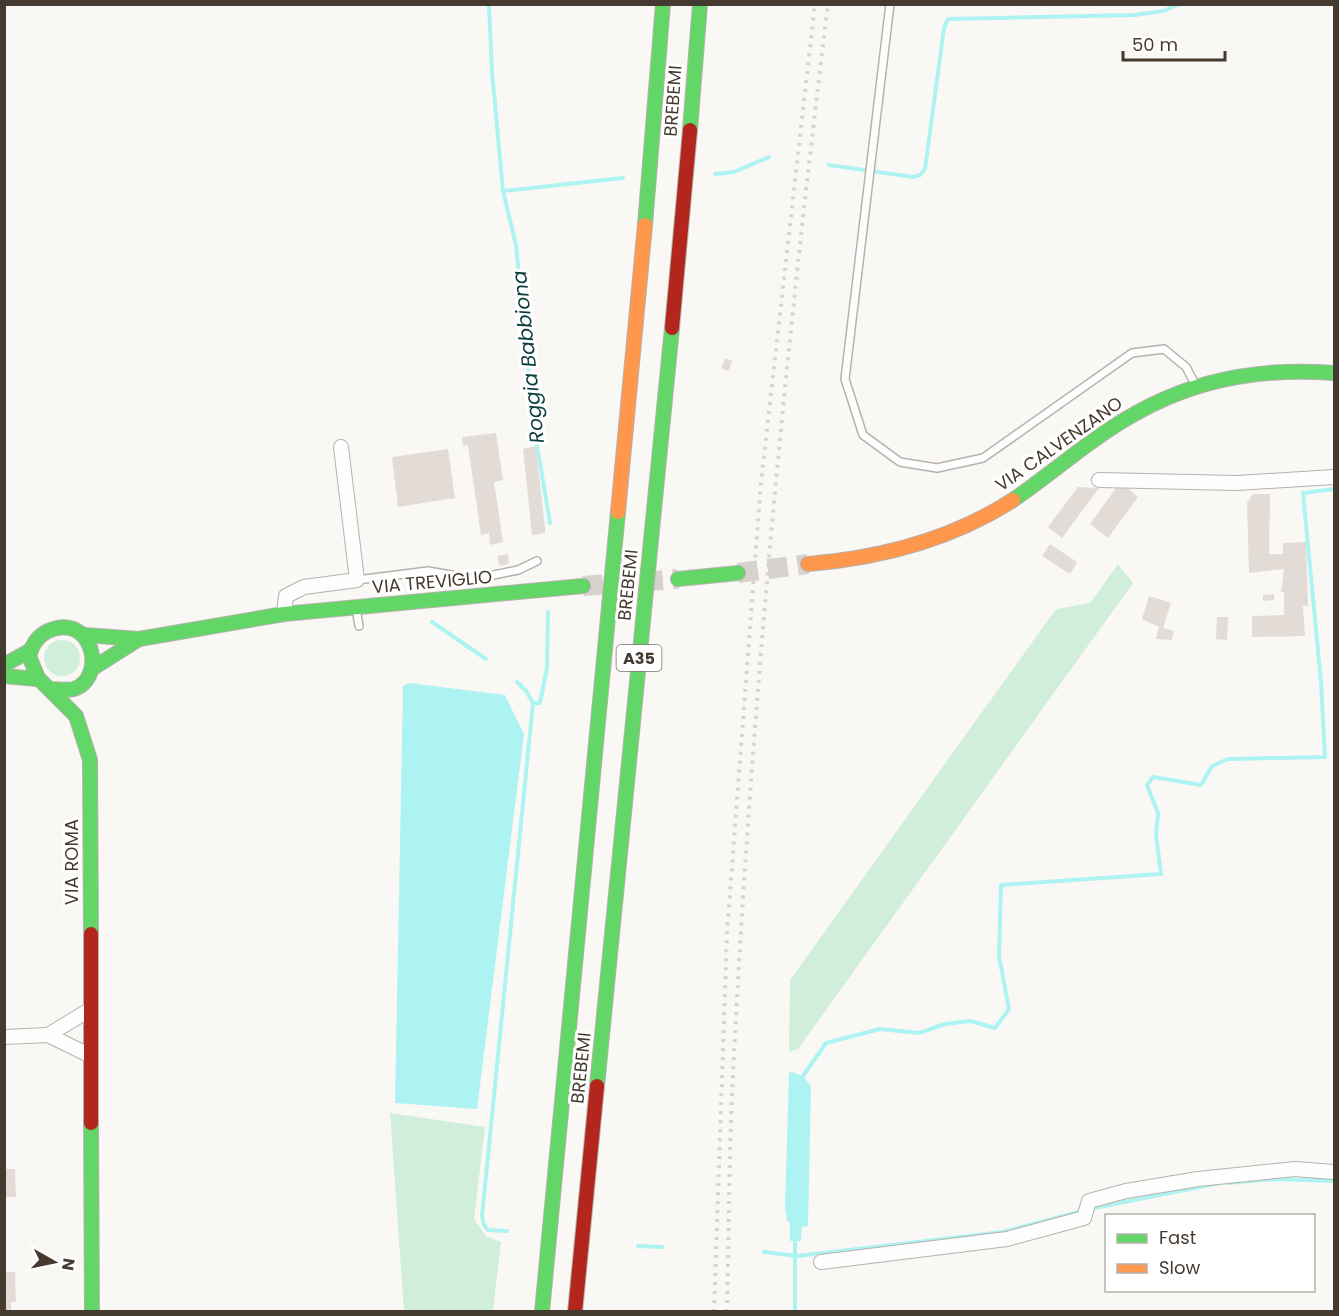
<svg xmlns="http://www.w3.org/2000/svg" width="1339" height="1316" font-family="Poppins,sans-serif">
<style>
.green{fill:#d1eedb}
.water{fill:#adf3f2}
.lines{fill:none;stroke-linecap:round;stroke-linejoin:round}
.stream{stroke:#adf3f2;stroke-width:4}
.building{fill:#e3dbd6}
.secondary-tunnel{stroke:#d6d2cd;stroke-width:20;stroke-dasharray:20 10;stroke-linecap:butt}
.lane-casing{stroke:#b6b1ab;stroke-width:10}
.street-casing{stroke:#b6b1ab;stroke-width:16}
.fast-casing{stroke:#b6b1ab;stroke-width:16}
.slow-casing{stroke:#b6b1ab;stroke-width:16}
.jam-casing{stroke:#b6b1ab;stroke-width:16}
.lane{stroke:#fefefe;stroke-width:7}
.street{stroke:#fefefe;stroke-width:14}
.fast{stroke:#63d668;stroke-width:14}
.slow{stroke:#ff974d;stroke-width:14}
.jam{stroke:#b3261e;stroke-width:14}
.rail{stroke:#d5d4d2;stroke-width:4;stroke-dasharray:3 6;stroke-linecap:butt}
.labels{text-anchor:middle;stroke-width:6;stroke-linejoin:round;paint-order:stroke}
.shield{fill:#fff;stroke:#7d756d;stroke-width:1.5}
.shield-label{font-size:16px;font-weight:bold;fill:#453a2f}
.street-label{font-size:18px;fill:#453a2f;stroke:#fff}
.water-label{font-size:20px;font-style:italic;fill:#0d3e3e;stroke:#fff}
</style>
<rect width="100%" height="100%" fill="#faf8f5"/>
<g class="green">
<path d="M1118 564 1133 583 798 1049 789 1052 790 980 1056 609 1090 603Z"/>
<circle cx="62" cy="658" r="18"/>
<path d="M390 1113 485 1127 474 1219 486 1236 501 1242 493 1311H404Z"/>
</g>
<g class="water">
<path d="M409 683 505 695 524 734 477 1109 395 1103 403 686Z"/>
<path d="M792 1072 803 1076 811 1086 808 1226 802 1227 801 1241H790V1222L787 1221 785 1208 789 1073Z"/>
</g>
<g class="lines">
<g class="stream">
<path d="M489 4 492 72 503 191 516 245 534 427 550 523"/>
<path d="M829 165 913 177 920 175 925 169 944 28 948 19 1135 15 1163 11 1180 4"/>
<path d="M715 174 734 172 769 157"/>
<path d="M503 191 623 178"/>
<path d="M432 622 486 659"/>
<path d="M533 703H540L547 668 548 612"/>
<path d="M803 1076 826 1043 880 1029 919 1033 945 1024 970 1021 995 1028 1009 1009 999 956 1001 885 1161 874 1156 835 1158 813 1147 785 1153 777 1201 785 1212 766 1228 759 1325 757 1321 682 1303 493 1334 489"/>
<path d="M1227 1183 1276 1179 1334 1181"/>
<path d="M1089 1209 1220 1183"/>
<path d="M507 1231 488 1230 484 1225 482 1216 533 703 526 691 517 682"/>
<path d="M638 1246 662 1247"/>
<path d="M764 1252 797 1256 1003 1232 1082 1211"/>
<path d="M795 1312V1241"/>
</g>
</g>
<g class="building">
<path d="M725 358 732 361 729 371 721 368Z"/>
<path d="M496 433 503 480 494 482 503 542 490 545 489 533 481 535 468 445 463 446 462 437Z"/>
<path d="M536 446 545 529V533L532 535 523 449Z"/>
<path d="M448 449 455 498 398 507 392 457Z"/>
<path d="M1078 487 1099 488 1062 538 1048 527Z"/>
<path d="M1116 488 1129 489 1138 497 1108 538 1090 524Z"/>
<path d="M1253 494H1270L1269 554H1283V543L1306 542 1308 606H1303L1305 636 1252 637V616L1284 615V592H1281L1284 569 1249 573 1247 503Z"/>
<path d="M1050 544 1077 562 1070 574 1042 556Z"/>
<path d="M508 554 509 564 500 566 497 556Z"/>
<path d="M1274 594V600L1263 601V595Z"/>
<path d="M1149 596 1171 603 1163 628 1174 631 1172 640 1156 639 1159 627 1142 619Z"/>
<path d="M1217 617H1228L1227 640 1216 639Z"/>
<path d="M4 1169H15L16 1197H4Z"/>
<path d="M5 1272H15L16 1302H11V1312H5Z"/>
</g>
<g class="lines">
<g class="secondary-tunnel">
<path d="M738 573 808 564"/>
<path d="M583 586 678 579"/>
</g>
<defs>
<g id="lane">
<path d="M890 4 845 379 863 435 900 462 937 468 983 458 1132 353 1164 349 1186 367 1195 384"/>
<path d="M357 580 428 571 474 579 518 570 537 561"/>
<path d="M356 608 359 626"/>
</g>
<g id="street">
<path d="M1099 480 1237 483 1334 477"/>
<path d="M284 614 286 596 304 587 357 580 341 447"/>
<path d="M48 1035 91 1009"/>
<path d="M4 1037 48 1035 91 1056"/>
<path d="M821 1262 1007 1239 1084 1218 1089 1201 1126 1191 1198 1179 1295 1169 1334 1172"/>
</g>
<g id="fast">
<path d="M690 130 700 4"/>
<path d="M645 225 663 4"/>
<path d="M1013 500C1041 481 1067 459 1094 440 1168 386 1243 366 1334 373"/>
<path d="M678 579 738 573"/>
<path d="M85 635 139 639 284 614 583 586"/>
<path d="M4 665 31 650"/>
<path d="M93 668 139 639"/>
<path d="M4 676 37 679"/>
<path d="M51 689C58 689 68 691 74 689 108 677 92 611 48 631 37 636 32 645 29 656L38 678 76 716 90 760 91 934"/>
<path d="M597 1086 672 328"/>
<path d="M91 1123 92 1312"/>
<path d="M542 1312 618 512"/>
</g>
<g id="slow">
<path d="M618 512 645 225"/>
<path d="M808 564C881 558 951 540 1013 500"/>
</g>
<g id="jam">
<path d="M672 328 690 130"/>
<path d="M91 934V1123"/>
<path d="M575 1312 597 1086"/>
</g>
</defs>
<use href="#lane" class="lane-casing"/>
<use href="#street" class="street-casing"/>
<use href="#fast" class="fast-casing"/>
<use href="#slow" class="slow-casing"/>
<use href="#jam" class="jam-casing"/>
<use href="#lane" class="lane"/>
<use href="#street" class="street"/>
<use href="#fast" class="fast"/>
<use href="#slow" class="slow"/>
<use href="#jam" class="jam"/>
<g class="rail">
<path d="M714 1312 727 933 761 482 815 4"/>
<path d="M727 1312C729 1226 729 1140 734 1055 752 703 785 354 828 4"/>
</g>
</g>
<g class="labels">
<rect class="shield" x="616.5" y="645" width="45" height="26" rx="4.5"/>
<g class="shield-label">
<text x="639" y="664">A35</text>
</g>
<g class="street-label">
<text transform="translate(673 101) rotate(-86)" y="6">BREBEMI</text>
<text transform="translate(1059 444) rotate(-35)" y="6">VIA CALVENZANO</text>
<text transform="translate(432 582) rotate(-5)" y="6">VIA TREVIGLIO</text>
<text transform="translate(628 585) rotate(-84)" y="6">BREBEMI</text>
<text transform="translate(72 862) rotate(-90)" y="6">VIA ROMA</text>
<text transform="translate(581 1068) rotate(-84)" y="6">BREBEMI</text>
</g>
<g class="water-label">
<text transform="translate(528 357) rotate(-96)" y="7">Roggia Babbiona</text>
</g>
</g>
<rect width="1339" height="1316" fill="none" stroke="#453a2f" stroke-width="12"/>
<rect x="1105" y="1214" width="210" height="78" fill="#ffffff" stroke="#b5b0ac" stroke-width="1.5"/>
<rect x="1117" y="1234" width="30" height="9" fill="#63d668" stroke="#b5b0ac" stroke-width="1.5"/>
<text x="1159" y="1244" font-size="18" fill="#453a2f">Fast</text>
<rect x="1117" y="1264" width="30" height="9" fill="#ff974d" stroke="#b5b0ac" stroke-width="1.5"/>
<text x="1159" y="1274" font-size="18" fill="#453a2f">Slow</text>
<g transform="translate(54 1262) rotate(99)" stroke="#ffffff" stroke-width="4.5" paint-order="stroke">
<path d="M0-4.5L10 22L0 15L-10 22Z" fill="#453a2f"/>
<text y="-9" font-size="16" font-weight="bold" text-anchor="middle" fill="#453a2f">N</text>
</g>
<path d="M1123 51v9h102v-9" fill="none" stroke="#453a2f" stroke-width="3"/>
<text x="1132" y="51" font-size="18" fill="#453a2f" stroke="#ffffff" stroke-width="4.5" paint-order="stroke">50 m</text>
</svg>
